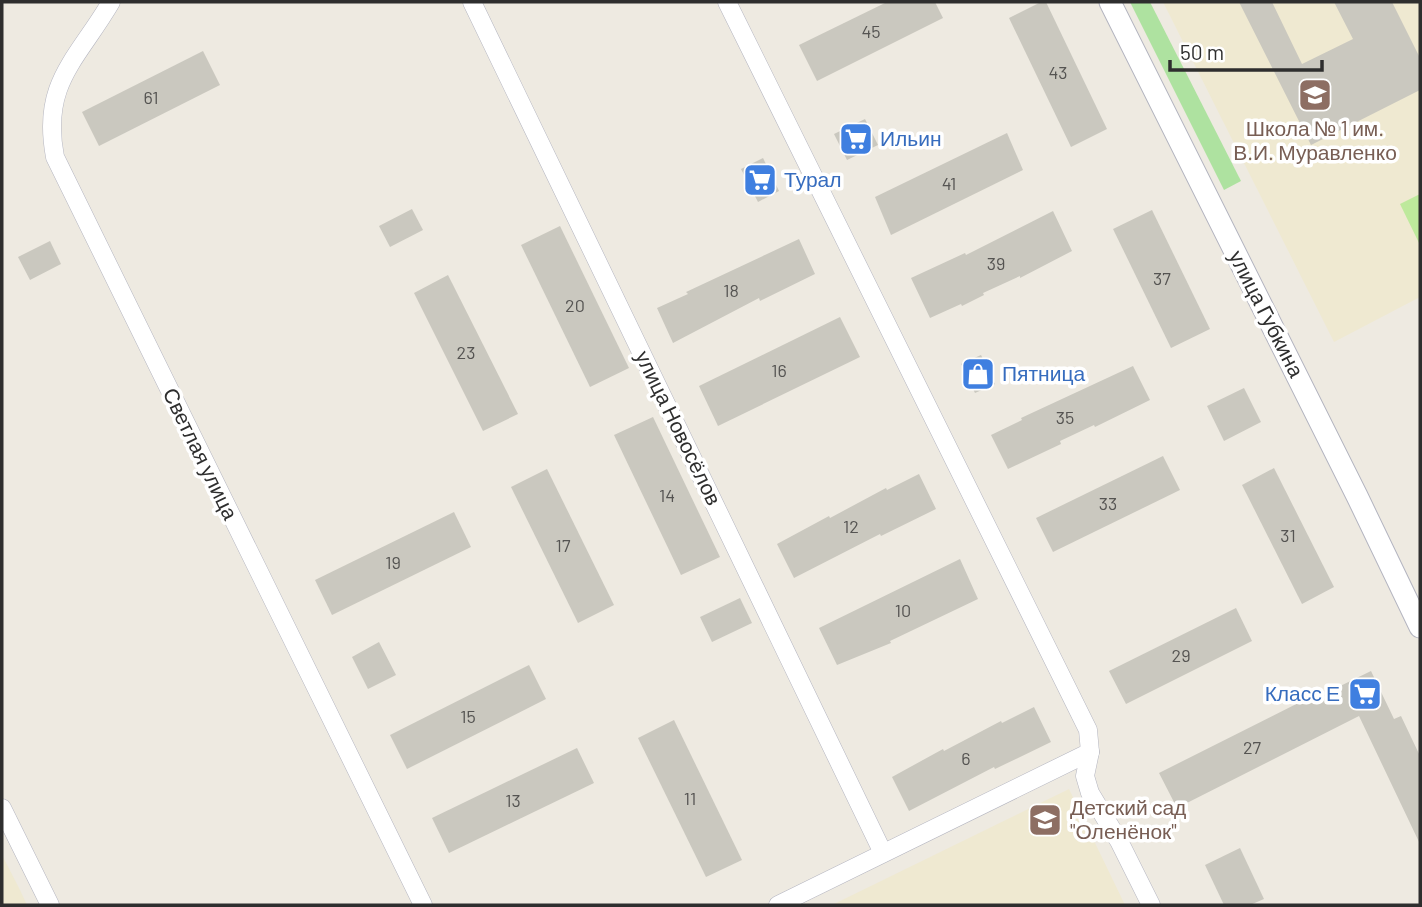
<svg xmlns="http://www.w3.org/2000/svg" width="1422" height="907" font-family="Barlow,sans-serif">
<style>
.education{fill:#efe9d1}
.green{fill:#aee2a0}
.pitch{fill:#bee99c}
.building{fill:#cac8bf}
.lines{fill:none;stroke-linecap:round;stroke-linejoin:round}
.minor-casing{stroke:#b4b5c0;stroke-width:19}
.tertiary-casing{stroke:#b4b5c0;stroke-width:23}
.minor{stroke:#fff;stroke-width:18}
.tertiary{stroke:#fff;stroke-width:21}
.labels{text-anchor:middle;stroke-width:7;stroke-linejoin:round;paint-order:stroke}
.number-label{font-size:18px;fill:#555452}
.education-label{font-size:21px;fill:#785e54;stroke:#fff}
.shop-label{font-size:21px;fill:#366cbe;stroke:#fff;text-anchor:start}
.street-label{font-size:21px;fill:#2e2e2e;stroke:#fff}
</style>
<rect width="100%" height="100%" fill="#eeeae1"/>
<g class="education">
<path d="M1163 2H1420V297L1334 342Z"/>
<path d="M1069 789 1125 905H832Z"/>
<path d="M2 855 19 888 27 905H2Z"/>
</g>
<path class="green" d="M1130 2H1150L1241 181 1224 190Z"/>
<path class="pitch" d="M1420 194V245L1400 204Z"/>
<g class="building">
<path d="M887 2H935L943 18 817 81 799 45Z"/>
<path d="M1041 2H1046L1107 129 1071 147 1009 18Z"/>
<path d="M1239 2H1272L1302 64 1353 39 1334 2H1392L1420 58V90L1311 145Z"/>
<path d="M203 51 220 85 99 146 82 112Z"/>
<path d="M865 119 878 145 847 160 834 134Z"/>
<path d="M1007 133 1023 170 891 235 875 197Z"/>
<path d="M763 158 779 191 758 202 741 169Z"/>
<path d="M412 209 423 230 390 247 379 226Z"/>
<path d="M1152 210 1210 329 1171 348 1113 229Z"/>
<path d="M1053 211 1072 251 1020 278V276L983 293 984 295 962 306 961 304 930 318 911 278 965 253 966 255Z"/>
<path d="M560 226 629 368 590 387 521 245Z"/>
<path d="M799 239 815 274 760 301 759 298 673 343 657 308 688 294 686 292Z"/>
<path d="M50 241 61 264 30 280 18 257Z"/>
<path d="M448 275 518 414 483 431 414 293Z"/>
<path d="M840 317 860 357 718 426 699 386Z"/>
<path d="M981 355 995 384 975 393 961 364Z"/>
<path d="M1133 366 1150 400 1095 427 1094 425 1060 441 1061 444 1008 469 991 435 1022 420 1021 418Z"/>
<path d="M1244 388 1261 422 1224 441 1207 406Z"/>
<path d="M653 417 720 557 681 575 614 435Z"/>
<path d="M1163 456 1180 490 1053 552 1036 518Z"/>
<path d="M1274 468 1334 587 1302 604 1242 485Z"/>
<path d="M547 469 614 605 578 623 511 487Z"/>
<path d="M919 474 936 509 881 536 880 534 794 578 777 544 829 516 830 518 886 488 887 490Z"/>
<path d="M454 512 471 547 332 615 315 580Z"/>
<path d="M960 559 978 599 890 641 891 643 837 665 819 628Z"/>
<path d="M740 598 752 623 712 642 700 617Z"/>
<path d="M1236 608 1252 641 1126 704 1109 671Z"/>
<path d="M379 642 396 675 368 689 352 657Z"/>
<path d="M529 665 546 699 407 769 390 735Z"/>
<path d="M1371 671 1394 719 1401 716 1420 756V844L1359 716 1177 808 1159 773 1328 688 1330 691Z"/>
<path d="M1034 707 1051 742 995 769 994 767 909 811 892 777 943 749 944 751 1001 721 1002 723Z"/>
<path d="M674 720 742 860 706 877 638 738Z"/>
<path d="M577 748 594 783 449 853 432 818Z"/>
<path d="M1240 848 1264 899 1250 905H1224L1205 865Z"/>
</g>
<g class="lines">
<defs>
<g id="minor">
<path d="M111 2C77 60 41 83 55 157L423 905"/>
<path d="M472 2 883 853"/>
<path d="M727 2 1088 730 1090 752 1085 776 1090 793 1119 841 1151 905"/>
<path d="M2 808 50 905"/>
<path d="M778 905 1090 752"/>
</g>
<path id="tertiary" d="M1110 2 1357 496 1420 627"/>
</defs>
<use href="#minor" class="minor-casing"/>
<use href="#tertiary" class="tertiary-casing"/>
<use href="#minor" class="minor"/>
<use href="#tertiary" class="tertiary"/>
</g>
<defs>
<symbol id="school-square" viewBox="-11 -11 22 22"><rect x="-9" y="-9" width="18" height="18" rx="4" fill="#8d6e63" stroke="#fff"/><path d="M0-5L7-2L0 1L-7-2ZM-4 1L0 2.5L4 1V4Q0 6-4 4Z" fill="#fff"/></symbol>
<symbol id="supermarket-square" viewBox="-11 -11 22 22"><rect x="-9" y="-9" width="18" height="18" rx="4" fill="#3f7fe0" stroke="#fff"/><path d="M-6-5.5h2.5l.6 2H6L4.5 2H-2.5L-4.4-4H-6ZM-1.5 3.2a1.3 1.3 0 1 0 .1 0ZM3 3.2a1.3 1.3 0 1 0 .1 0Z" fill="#fff"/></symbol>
<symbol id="shop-square" viewBox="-11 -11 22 22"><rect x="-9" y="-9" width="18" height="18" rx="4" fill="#3f7fe0" stroke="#fff"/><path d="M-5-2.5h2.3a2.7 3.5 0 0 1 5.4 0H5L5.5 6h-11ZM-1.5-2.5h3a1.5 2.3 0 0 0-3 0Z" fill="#fff"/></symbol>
</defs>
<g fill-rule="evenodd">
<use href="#school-square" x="1296" y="76" width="38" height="38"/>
<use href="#supermarket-square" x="837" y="120" width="38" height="38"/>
<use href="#supermarket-square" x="741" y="161" width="38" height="38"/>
<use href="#shop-square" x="959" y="355" width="38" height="38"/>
<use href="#supermarket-square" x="1346" y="675" width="38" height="38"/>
<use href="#school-square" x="1026" y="801" width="38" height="38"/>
</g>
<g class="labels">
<g class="number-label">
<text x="871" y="38">45</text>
<text x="1058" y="79">43</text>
<text x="151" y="104">61</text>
<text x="949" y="190">41</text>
<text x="996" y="270">39</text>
<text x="1162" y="285">37</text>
<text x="731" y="297">18</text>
<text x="575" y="312">20</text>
<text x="466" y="359">23</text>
<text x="779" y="377">16</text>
<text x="1065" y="424">35</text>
<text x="667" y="502">14</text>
<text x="1108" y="510">33</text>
<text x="851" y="533">12</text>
<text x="1288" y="542">31</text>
<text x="563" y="552">17</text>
<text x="393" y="569">19</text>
<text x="903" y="617">10</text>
<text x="1181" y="662">29</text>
<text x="468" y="723">15</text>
<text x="1252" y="754">27</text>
<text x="966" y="765">6</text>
<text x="690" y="805">11</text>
<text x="513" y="807">13</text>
</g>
<g class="education-label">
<text x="1315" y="136">Школа № 1 им.<tspan x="1315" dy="24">В.И. Муравленко</tspan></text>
<text x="1070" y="815" text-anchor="start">Детский сад<tspan x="1070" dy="24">"Оленёнок"</tspan></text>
</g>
<g class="shop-label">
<text x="880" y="146">Ильин</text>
<text x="784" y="187">Турал</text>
<text x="1002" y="381">Пятница</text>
<text x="1340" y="701" text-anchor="end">Класс Е</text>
</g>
<g class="street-label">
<text transform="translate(1266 314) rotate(63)" y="7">улица Губкина</text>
<text transform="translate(678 428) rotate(64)" y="7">улица Новосёлов</text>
<text transform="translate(200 454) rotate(64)" y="7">Светлая улица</text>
</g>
</g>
<rect width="1422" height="907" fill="none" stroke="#2e2e2e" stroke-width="7"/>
<path d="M1170 60v10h152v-10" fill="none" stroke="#2e2e2e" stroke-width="3.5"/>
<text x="1180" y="60" font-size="21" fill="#2e2e2e" stroke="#ffffff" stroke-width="5" paint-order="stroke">50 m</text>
</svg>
